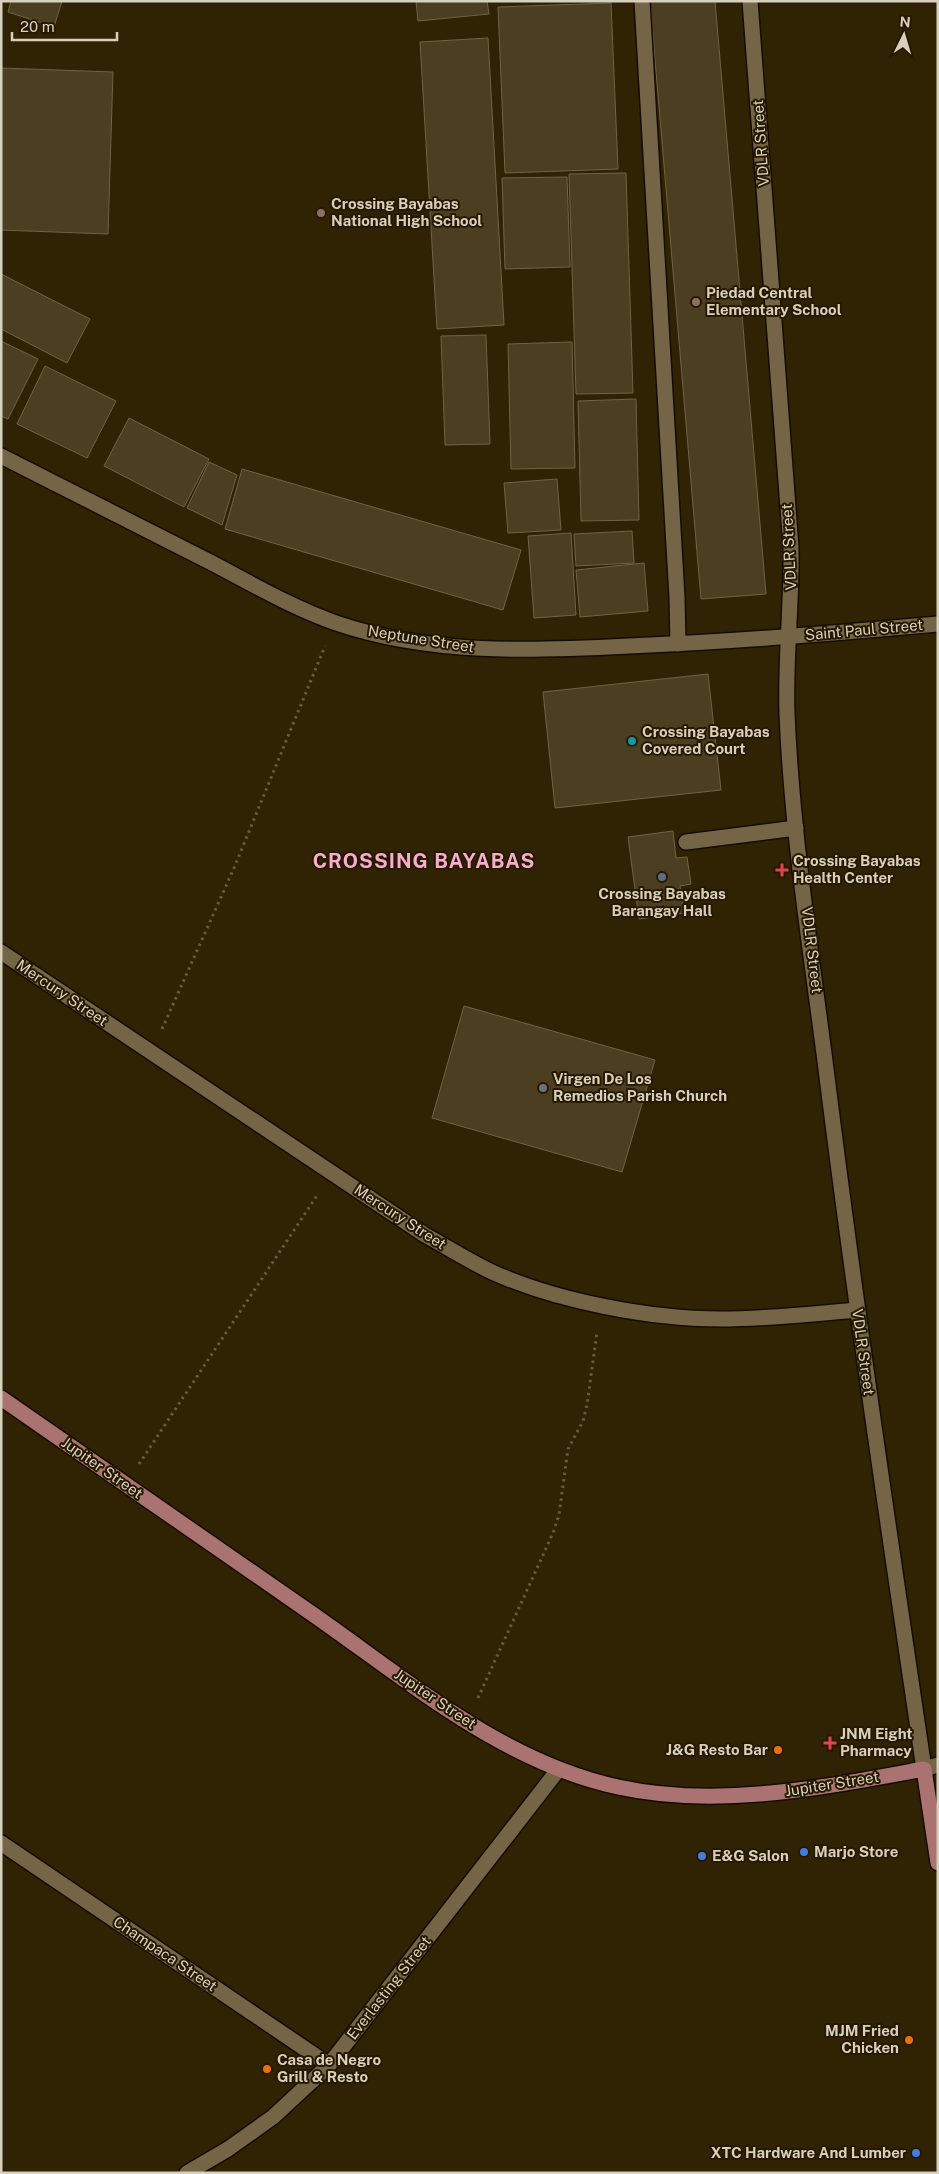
<svg xmlns="http://www.w3.org/2000/svg" width="939" height="2174" font-family="'Public Sans',sans-serif">
<style>
.building{fill:#4c3e20;stroke:#716243}
.lines{fill:none;stroke-linecap:round;stroke-linejoin:round}
.minor-casing{stroke:#150c00;stroke-width:18}
.major-casing{stroke:#150c00;stroke-width:18}
.path{stroke:#655a3f;stroke-width:3;stroke-dasharray:2.5 4;stroke-linecap:butt}
.minor{stroke:#746546;stroke-width:15}
.major{stroke:#aa7270;stroke-width:15}
.education-dot{fill:#8d6e63;stroke:#261900;stroke-width:2}
.culture-dot{fill:#0f9aa8;stroke:#261900;stroke-width:2}
.health-dot{fill:#e0444e;stroke:#261900;stroke-width:2}
.service-dot{fill:#5c6f8a;stroke:#261900;stroke-width:2}
.worship-dot{fill:#6b7280;stroke:#261900;stroke-width:2}
.food-dot{fill:#e8710a;stroke:#261900;stroke-width:2}
.shop-dot{fill:#3f7fe0;stroke:#261900;stroke-width:2}
.labels{text-anchor:middle;stroke-width:4;stroke-linejoin:round;paint-order:stroke}
.street-label{font-size:15px;fill:#d8d0bf;stroke:#261900}
.poi-label{font-size:15px;font-weight:bold;fill:#d8d0bf;stroke:#261900;text-anchor:start}
.district-label{font-size:20px;font-weight:bold;letter-spacing:1px;fill:#f8acd0;stroke:#261900}
</style>
<rect width="100%" height="100%" fill="#302303"/>
<g class="building">
<path d="M11 1H62L54 27 8 12Z"/>
<path d="M416 1H487L489 14 418 21Z"/>
<path d="M650 1H715L766 594 701 599Z"/>
<path d="M611 3 618 169 505 173 498 7Z"/>
<path d="M488 38 504 325 437 329 420 42Z"/>
<path d="M1 68 113 72 108 234 1 230Z"/>
<path d="M626 173 633 393 576 394 569 174Z"/>
<path d="M567 177 570 267 505 269 502 178Z"/>
<path d="M1 274 90 319 67 363 1 329Z"/>
<path d="M486 335 490 444 445 445 441 336Z"/>
<path d="M1 341 38 359 8 419 1 416Z"/>
<path d="M572 342 575 468 511 469 508 344Z"/>
<path d="M45 366 116 401 87 458 17 424Z"/>
<path d="M636 399 639 520 581 521 578 401Z"/>
<path d="M129 418 209 459 184 507 104 466Z"/>
<path d="M209 462 237 475 222 525 187 508Z"/>
<path d="M242 469 521 550 503 610 225 529Z"/>
<path d="M557 479 561 530 508 533 504 483Z"/>
<path d="M632 531 634 563 576 566 574 534Z"/>
<path d="M571 533 576 615 534 618 528 536Z"/>
<path d="M644 563 648 611 580 617 576 570Z"/>
<path d="M708 674 721 790 555 808 543 692Z"/>
<path d="M673 831 676 858 687 857 691 884 680 886 684 913 639 919 628 837Z"/>
<path d="M464 1006 655 1060 622 1172 432 1118Z"/>
</g>
<g class="lines">
<defs>
<g id="minor">
<path d="M642 1 677 597 678 644"/>
<path d="M750 1 791 548C792 603 785 659 787 714 792 836 812 957 827 1077 856 1308 890 1539 924 1769L938 1765"/>
<path d="M1 456C71 492 142 527 212 563 252 584 293 608 336 623 430 655 531 651 629 646 732 642 835 633 938 624"/>
<path d="M686 842 796 828"/>
<path d="M1 952 425 1235C447 1247 469 1261 492 1272 556 1301 650 1319 721 1319 766 1319 811 1314 857 1310"/>
<path d="M1 1843 329 2065"/>
<path d="M187 2173 228 2149 273 2117 329 2065 558 1770"/>
</g>
<path id="major" d="M1 1398C104 1470 208 1541 311 1613 406 1679 502 1762 618 1787 718 1809 825 1787 924 1769L938 1863"/>
</defs>
<use href="#minor" class="minor-casing"/>
<use href="#major" class="major-casing"/>
<g class="path">
<path d="M162 1029 234 868 325 646"/>
<path d="M139 1464 318 1194"/>
<path d="M478 1698 553 1533 559 1515 568 1449 583 1421 587 1405 597 1332"/>
</g>
<use href="#minor" class="minor"/>
<use href="#major" class="major"/>
</g>
<g class="education-dot">
<circle cx="321" cy="213" r="5"/>
<circle cx="696" cy="302" r="5"/>
</g>
<circle class="culture-dot" cx="632" cy="741" r="5"/>
<g class="health-dot">
<path d="M779.5 862.5h5v5h5v5h-5v5h-5v-5h-5v-5h5z"/>
<path d="M827.5 1735.5h5v5h5v5h-5v5h-5v-5h-5v-5h5z"/>
</g>
<circle class="service-dot" cx="662" cy="877" r="5"/>
<circle class="worship-dot" cx="543" cy="1088" r="5"/>
<g class="food-dot">
<circle cx="778" cy="1750" r="5"/>
<circle cx="909" cy="2040" r="5"/>
<circle cx="267" cy="2069" r="5"/>
</g>
<g class="shop-dot">
<circle cx="804" cy="1852" r="5"/>
<circle cx="702" cy="1856" r="5"/>
<circle cx="916" cy="2153" r="5"/>
</g>
<g class="labels">
<g class="street-label">
<text transform="translate(761 143) rotate(-94)" y="5">VDLR Street</text>
<text transform="translate(789 547) rotate(-93)" y="5">VDLR Street</text>
<text transform="translate(864 630) rotate(-5)" y="5">Saint Paul Street</text>
<text transform="translate(421 639) rotate(9)" y="5">Neptune Street</text>
<text transform="translate(812 950) rotate(83)" y="5">VDLR Street</text>
<text transform="translate(62 993) rotate(34)" y="5">Mercury Street</text>
<text transform="translate(400 1217) rotate(33)" y="5">Mercury Street</text>
<text transform="translate(863 1352) rotate(82)" y="5">VDLR Street</text>
<text transform="translate(102 1468) rotate(35)" y="5">Jupiter Street</text>
<text transform="translate(435 1699) rotate(34)" y="5">Jupiter Street</text>
<text transform="translate(832 1784) rotate(-9)" y="5">Jupiter Street</text>
<text transform="translate(165 1954) rotate(34)" y="5">Champaca Street</text>
<text transform="translate(389 1988) rotate(-52)" y="5">Everlasting Street</text>
</g>
<g class="poi-label">
<text x="331" y="209">Crossing Bayabas<tspan x="331" dy="17">National High School</tspan></text>
<text x="706" y="298">Piedad Central<tspan x="706" dy="17">Elementary School</tspan></text>
<text x="642" y="737">Crossing Bayabas<tspan x="642" dy="17">Covered Court</tspan></text>
<text x="793" y="866">Crossing Bayabas<tspan x="793" dy="17">Health Center</tspan></text>
<text x="662" y="899" text-anchor="middle">Crossing Bayabas<tspan x="662" dy="17">Barangay Hall</tspan></text>
<text x="553" y="1084">Virgen De Los<tspan x="553" dy="17">Remedios Parish Church</tspan></text>
<text x="840" y="1739">JNM Eight<tspan x="840" dy="17">Pharmacy</tspan></text>
<text x="768" y="1755" text-anchor="end">J&amp;G Resto Bar</text>
<text x="814" y="1857">Marjo Store</text>
<text x="712" y="1861">E&amp;G Salon</text>
<text x="899" y="2036" text-anchor="end">MJM Fried<tspan x="899" dy="17">Chicken</tspan></text>
<text x="277" y="2065">Casa de Negro<tspan x="277" dy="17">Grill &amp; Resto</tspan></text>
<text x="906" y="2158" text-anchor="end">XTC Hardware And Lumber</text>
</g>
<g class="district-label">
<text x="424" y="868">CROSSING BAYABAS</text>
</g>
</g>
<rect width="939" height="2174" fill="none" stroke="#d8d0bf" stroke-width="5"/>
<g transform="translate(904 35) rotate(5)" stroke="#261900" stroke-width="4" paint-order="stroke">
<path d="M0-4L9 19L0 12L-9 19Z" fill="#d8d0bf"/>
<text y="-8" font-size="14" font-weight="bold" text-anchor="middle" fill="#d8d0bf">N</text>
</g>
<path d="M12 32v8h105v-8" fill="none" stroke="#d8d0bf" stroke-width="2.5"/>
<text x="20" y="32" font-size="15" fill="#d8d0bf" stroke="#261900" stroke-width="4" paint-order="stroke">20 m</text>
</svg>
